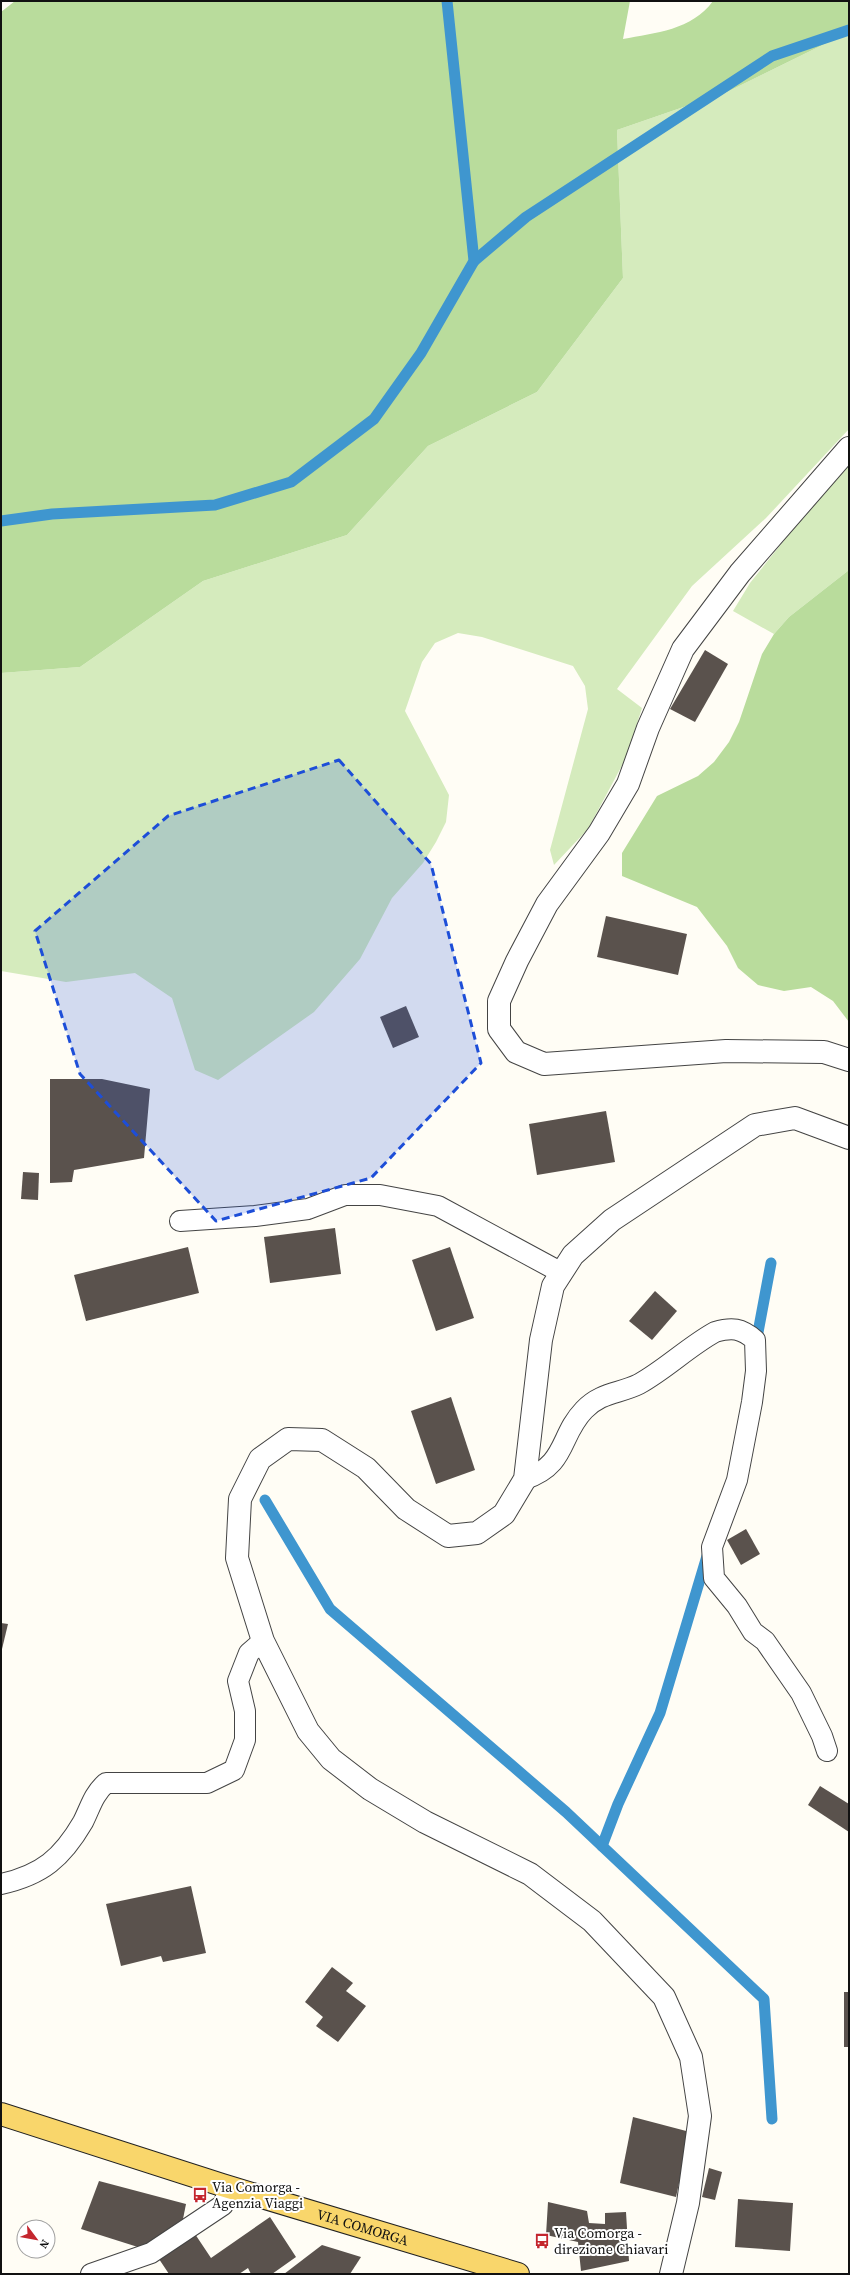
<svg xmlns="http://www.w3.org/2000/svg" width="850" height="2275" font-family="'Source Serif 4',serif">
<style>
.green{fill:#d5ebbd}
.forest{fill:#b9dc9c}
.lines{fill:none;stroke-linecap:round;stroke-linejoin:round}
.stream{stroke:#3f96cf;stroke-width:11}
.building{fill:#5a524d}
.service-casing{stroke:#444;stroke-width:22}
.minor-casing{stroke:#444;stroke-width:24}
.primary-casing{stroke:#222;stroke-width:24}
.service{stroke:#fff;stroke-width:20}
.minor{stroke:#fff;stroke-width:22}
.primary{stroke:#f9d66b;stroke-width:22}
.marked{fill:#1d4ed8;fill-opacity:0.2;stroke:#1d4ed8;stroke-width:3;stroke-dasharray:8 5;stroke-linejoin:round}
.labels{text-anchor:middle;stroke-width:4;stroke-linejoin:round;paint-order:stroke}
.poi-label{font-size:14px;fill:#111;stroke:#fff;text-anchor:start}
.street-label{font-size:14px;fill:#111;stroke:#fff}
</style>
<rect width="100%" height="100%" fill="#fffdf5"/>
<g class="green">
<path d="M849 32V429L766 518 692 586 617 689 642 708 626 758 588 829 554 865 550 850 588 709 585 686 573 666 482 637 458 633 435 643 422 662 405 711 449 795 446 822 436 842 423 863 392 898 360 959 314 1012 218 1080 195 1070 172 998 135 973 66 982 1 971V673L80 667 203 581 347 535 428 446 537 392 623 278 617 130 727 92Z"/>
<path d="M849 459V570L789 617 774 634 733 611 750 583Z"/>
</g>
<g class="forest">
<path d="M15 1H630L623 39C655 33 692 30 713 1H849V32L727 92 617 130 623 278 537 392 428 446 347 535 203 581 80 667 1 673V12Z"/>
<path d="M849 570V1022L833 1001 811 987 784 991 758 985 738 968 727 946 697 907 622 876V853L657 796 698 776 714 762 729 742 739 722 762 654 774 634 789 617Z"/>
</g>
<g class="lines">
<g class="stream">
<path d="M474 261 526 217 772 56 849 30"/>
<path d="M1 521 52 514 215 505 291 482 374 419 421 353 474 261 447 1"/>
<path d="M756 1343 771 1263"/>
<path d="M265 1500 330 1609 566 1812 764 1999 772 2119"/>
<path d="M602 1846 618 1804 660 1713 707 1556"/>
</g>
</g>
<g class="building">
<path d="M705 650 728 664 695 722 670 709Z"/>
<path d="M606 916 687 934 678 975 597 957Z"/>
<path d="M406 1006 419 1037 393 1048 380 1017Z"/>
<path d="M50 1079H102L150 1089 144 1158 74 1170 72 1182 50 1183Z"/>
<path d="M606 1111 615 1162 537 1175 529 1124Z"/>
<path d="M23 1172 39 1173 38 1200 21 1199Z"/>
<path d="M335 1228 341 1274 270 1283 264 1237Z"/>
<path d="M188 1247 199 1293 86 1321 74 1275Z"/>
<path d="M450 1247 474 1318 436 1331 412 1260Z"/>
<path d="M655 1291 677 1311 652 1340 629 1321Z"/>
<path d="M451 1397 475 1470 436 1484 411 1411Z"/>
<path d="M746 1529 760 1554 741 1565 727 1540Z"/>
<path d="M1 1623 8 1624 2 1649H1Z"/>
<path d="M820 1786 849 1804V1832L808 1805Z"/>
<path d="M191 1886 206 1953 163 1962 161 1956 121 1966 106 1904Z"/>
<path d="M332 1967 353 1983 346 1991 366 2006 338 2042 316 2026 323 2017 305 2002Z"/>
<rect x="844" y="1992" width="5" height="55"/>
<path d="M633 2117 690 2132 676 2197 620 2183Z"/>
<path d="M709 2168 722 2172 715 2200 702 2197Z"/>
<path d="M99 2181 186 2204 183 2219 141 2248 81 2229Z"/>
<path d="M738 2199 793 2203 790 2251 735 2247Z"/>
<path d="M548 2202 587 2211 589 2223 605 2224V2213L626 2212 629 2261 581 2271 578 2242 546 2235Z"/>
<path d="M270 2217 296 2257 272 2274H251L248 2268 239 2274H169L159 2259 195 2234 211 2258Z"/>
<path d="M322 2245 361 2257 350 2274H284Z"/>
</g>
<g class="lines">
<defs>
<g id="service">
<path d="M180 1221 255 1216 308 1209 345 1195H380L438 1206 562 1273"/>
<path d="M525 1479C567 1465 559 1436 584 1410 601 1392 619 1394 639 1384 666 1369 688 1347 715 1332 732 1327 741 1328 755 1340L756 1371 752 1402 737 1480 712 1547 714 1578 737 1606 753 1632 765 1641 801 1693 822 1736 827 1751"/>
<path d="M1 1884C42 1875 62 1858 83 1822 91 1806 93 1795 106 1783H207L234 1770 245 1740V1711L238 1681 249 1653 263 1641"/>
<path d="M91 2274 151 2253 223 2205 230 2187"/>
</g>
<g id="minor">
<path d="M849 448 740 573 683 649 648 728 628 784 599 833 547 904 517 961 499 1001V1029L516 1052 544 1064 726 1051 824 1052 849 1060"/>
<path d="M671 2274 688 2203 700 2116 691 2057 664 1997 592 1921 530 1874 425 1822 370 1789 331 1759 308 1731 263 1641 237 1558 240 1499 260 1459 288 1439 322 1440 366 1468 406 1509 448 1536 477 1533 504 1514 525 1479 541 1340 553 1286 573 1255 612 1220 755 1125 795 1118 849 1138"/>
</g>
<g id="primary">
<path id="s1" d="M1 2114 222 2185 518 2274"/>
</g>
</defs>
<use href="#service" class="service-casing"/>
<use href="#minor" class="minor-casing"/>
<use href="#primary" class="primary-casing"/>
<use href="#service" class="service"/>
<use href="#minor" class="minor"/>
<use href="#primary" class="primary"/>
</g>
<path class="marked" d="M339 760 431 864 481 1063 371 1178 216 1221 80 1074 35 931 168 816Z"/>
<defs>
<symbol id="bus-bare" viewBox="-9 -9 18 18"><path d="M-5-6H5V4H4V6H2V4H-2V6H-4V4H-5ZM-3.5-4V0h7V-4ZM-3.5 1.2v1.5H-2V1.2ZM2 1.2v1.5H3.5V1.2Z" fill="#c4262e" stroke="#fff" stroke-width="2.5" paint-order="stroke"/></symbol>
</defs>
<g fill-rule="evenodd">
<use href="#bus-bare" x="189" y="2184" width="22" height="22"/>
<use href="#bus-bare" x="531" y="2230" width="22" height="22"/>
</g>
<g class="labels">
<g class="poi-label">
<text x="212" y="2192">Via Comorga -<tspan x="212" dy="16">Agenzia Viaggi</tspan></text>
<text x="554" y="2238">Via Comorga -<tspan x="554" dy="16">direzione Chiavari</tspan></text>
</g>
<g class="street-label">
<text dy="5" stroke="none"><textPath href="#s1" startOffset="379">VIA COMORGA</textPath></text>
</g>
</g>
<rect width="850" height="2275" fill="none" stroke="#111111" stroke-width="4"/>
<g transform="translate(36 2239) rotate(122)"><circle r="19" fill="#ffffff" stroke="#a0a0a0"/>
<path d="M0-3L7 15L0 10L-7 15Z" fill="#c4262e"/>
<text y="-6" font-size="11" font-weight="bold" text-anchor="middle" fill="#111111">N</text>
</g>
</svg>
